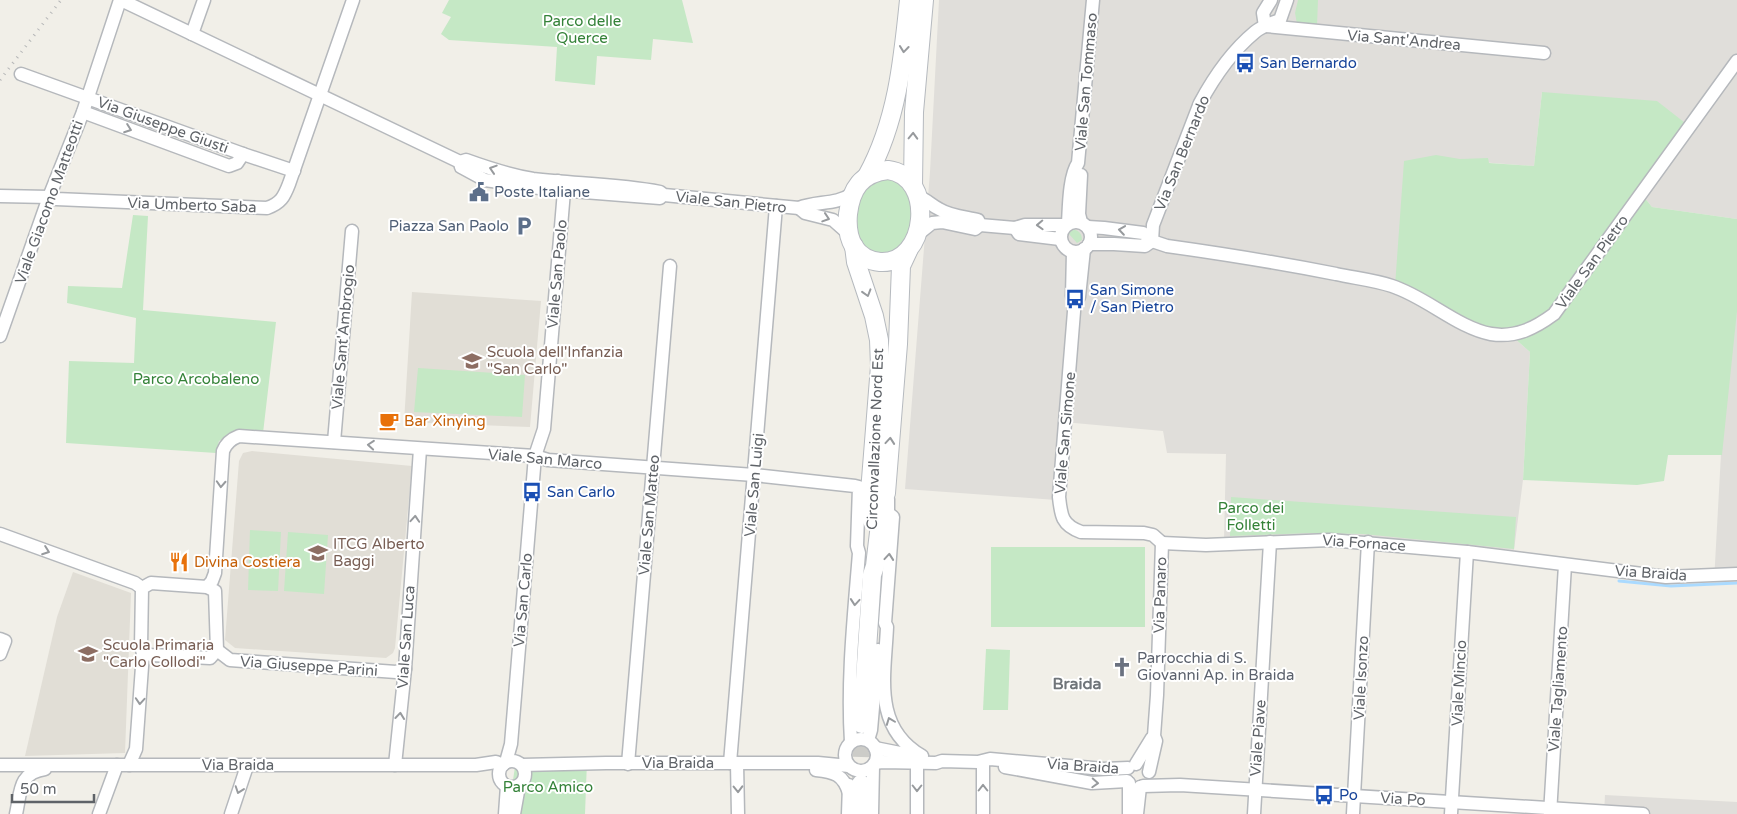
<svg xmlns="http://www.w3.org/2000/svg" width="1737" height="814" font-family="'Varela Round',sans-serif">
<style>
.industrial{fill:#e0deda}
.education{fill:#e1ded6}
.green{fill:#c5e8c5}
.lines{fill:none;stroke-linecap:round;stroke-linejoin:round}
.stream{stroke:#aadaff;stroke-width:3}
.secondary-tunnel{stroke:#ccccc8;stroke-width:18;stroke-dasharray:18 9;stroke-linecap:butt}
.street-casing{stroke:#b5b8bc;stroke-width:15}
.secondary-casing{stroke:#b6babf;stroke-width:20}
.street{stroke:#fff;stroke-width:12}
.secondary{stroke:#fff;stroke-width:18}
.rail{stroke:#b6b7b8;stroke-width:3;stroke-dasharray:1 6;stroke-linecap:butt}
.oneway{stroke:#979a9d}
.labels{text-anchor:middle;stroke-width:4;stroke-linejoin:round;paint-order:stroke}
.park-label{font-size:15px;fill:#348238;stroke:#fff}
.street-label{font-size:15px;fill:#5f6368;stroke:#fff}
.transit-label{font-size:15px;fill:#164399;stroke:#fff;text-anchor:start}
.service-label{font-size:15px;fill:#4e5e75;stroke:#fff;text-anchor:start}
.education-label{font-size:15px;fill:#785e54;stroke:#fff;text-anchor:start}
.food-label{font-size:15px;fill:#c56008;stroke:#fff;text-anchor:start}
.worship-label{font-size:15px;fill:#5b616d;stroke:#fff;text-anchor:start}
.neighbourhood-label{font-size:16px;font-weight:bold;fill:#70757a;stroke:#fff}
</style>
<rect width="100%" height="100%" fill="#f1efe8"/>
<g class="industrial">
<path d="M939 0H1737V219L1652 207 1640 192 1542 92 1534 166 1480 162 1513 337 1530 352 1523 480 1514 550 1335 535 1224 539 1226 454 1167 453 1163 431 1063 422 1056 500 905 489 930 172Z"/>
<path d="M1737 285V580L1714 582 1721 454Z"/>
<path d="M1605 795 1737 802V814H1604Z"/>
</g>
<g class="education">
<path d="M412 292 541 301 530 427 404 422Z"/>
<path d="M252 451 412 466 395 648 393 653 386 658 235 648 225 640 239 461 243 453Z"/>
<path d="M73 572 131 593 125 753 25 756 57 617Z"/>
</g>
<g class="green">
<path d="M449 0H682L693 43 653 39 651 60 597 56 595 85 555 81 557 47 449 40 441 34 451 17 442 13Z"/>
<path d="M1298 0H1318L1317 26 1297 24 1295 13Z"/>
<path d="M1542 92 1657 101 1689 126 1640 192 1652 207 1737 219V311L1722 455H1668L1664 481 1637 485 1523 480 1530 352 1513 337 1465 323 1395 286 1404 161 1436 155 1460 159 1488 158 1489 163 1534 166Z"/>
<path d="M890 177 904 183 912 199 913 231 893 254 881 256 868 252 857 240 854 210 865 184Z"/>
<path d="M133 215 148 216 143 310 276 322 263 433 237 431 219 441 216 453 66 443 69 361 134 363 136 318 67 303 68 286 122 288Z"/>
<path d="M1072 229C1078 230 1082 233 1082 240L1077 243 1069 234Z"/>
<path d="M418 368 525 375 522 417 414 412Z"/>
<path d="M1231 497 1516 517 1514 549 1363 534 1313 533 1230 536Z"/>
<path d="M250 530 281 532 278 591 248 590Z"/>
<path d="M288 532 328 535 324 594 284 591Z"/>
<rect x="991" y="547" width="154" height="80"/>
<path d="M986 649 1010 650 1008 710H983Z"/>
<path d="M516 760 587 761 585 814H508Z"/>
</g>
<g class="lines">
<path class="stream" d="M1619 581 1671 586 1737 583"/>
<path class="secondary-tunnel" d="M861 784 862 724"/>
<defs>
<g id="street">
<path d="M121 0 460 162"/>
<path d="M1265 26 1263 13 1271 0"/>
<path d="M1266 26 1544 53"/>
<path d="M192 34 204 0"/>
<path d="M21 74 243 154 294 171"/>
<path d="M83 112 229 166 237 163 243 154"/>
<path d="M460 162 466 160C488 168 510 175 533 179 575 184 618 184 660 192L664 195 799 208C816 201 836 205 852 194"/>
<path d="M460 162 461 167 485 180 546 189 660 198"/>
<path d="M1081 175 1079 214 1081 222"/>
<path d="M0 196 49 197 56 199 267 208C281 203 284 197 289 184L353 0"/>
<path d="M918 196C927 200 931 205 939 209 950 216 965 217 978 220L980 225"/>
<path d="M799 208 805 213 833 220 850 235"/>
<circle cx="1076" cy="237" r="15"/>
<path d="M1068 223C1069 207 1069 176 1078 163L1093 0"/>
<path d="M1088 227 1104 228 1143 233 1152 241 1167 246C1224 254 1280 263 1336 274 1354 278 1374 280 1392 286 1426 297 1458 328 1491 334 1516 338 1535 328 1554 314L1737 61"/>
<path d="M1015 228 1019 234 1060 239"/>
<path d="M917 235 932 223 942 222 975 229 980 225 1015 228 1025 225H1065"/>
<path d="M1152 241 1153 225 1200 103C1214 77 1232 51 1255 32 1262 26 1272 23 1280 20L1287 0"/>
<path d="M1089 244H1114L1145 246 1152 241"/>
<path d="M1073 252 1072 296 1075 299 1059 497C1061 516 1062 525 1081 532L1144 533 1153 535 1162 543"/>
<path d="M1078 298 1079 297 1084 249"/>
<path d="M0 336 49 197 83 112 120 0"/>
<path d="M334 442 352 231"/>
<path d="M888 499V513L893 517 885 623 887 627C885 675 872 727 922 756"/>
<path d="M0 534 135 583 142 588"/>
<path d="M1162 543 1206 545 1330 540 1467 552 1666 577 1737 574"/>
<path d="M151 583 207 587 215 591 217 650 210 658 151 655 143 653 141 647 142 588Z"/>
<path d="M207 587 212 581 215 573 223 451C226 443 231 439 239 436L535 456 548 460 754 475 855 486 859 487 857 546 859 553C854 616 847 679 851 742"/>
<path d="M0 639 5 641 0 654"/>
<path d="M217 650 230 660 396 672 405 669"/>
<circle cx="861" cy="755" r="16"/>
<path d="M868 740 871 730 878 650"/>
<path d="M875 748 915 756"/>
<circle cx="512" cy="774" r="13"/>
<path d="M506 762 511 744 535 456 544 429 564 191 558 181"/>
<path d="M730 763 776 206"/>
<path d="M737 763 738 814"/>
<path d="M875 763 882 762 936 763 942 761 978 762 990 759 1104 769 1128 768"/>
<path d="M983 763V814"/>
<path d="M628 764 670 266"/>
<path d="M1136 764 1152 738"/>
<path d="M0 765H476L496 762 503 765"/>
<path d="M129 765 136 749 143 653"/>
<path d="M395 765 405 669 420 449"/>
<path d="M522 765 606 763H818L849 766"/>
<path d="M1005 767 1092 783 1127 781"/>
<path d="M816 770C834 772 843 774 849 793"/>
<path d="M1149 772 1156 741 1154 736 1157 695 1162 543"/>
<path d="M1129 783V814"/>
<path d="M1143 786 1180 785 1643 814"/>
<path d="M16 814C21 792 18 773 45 769"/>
<path d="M99 814 117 765"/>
<path d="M231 814 247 766"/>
<path d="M505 814 507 786"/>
<path d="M514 814 519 786"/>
<path d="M848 814 849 785"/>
<path d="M872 814 873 766"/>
<path d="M917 814V762"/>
<path d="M1137 814 1140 787"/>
<path d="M1254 814 1270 542"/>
<path d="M1353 814 1368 542"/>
<path d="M1451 814 1467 552"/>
<path d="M1550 814 1565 565"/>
</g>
<g id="secondary">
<path d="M888 170C936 176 928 265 880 262 870 261 860 256 854 247 848 237 847 225 848 214 851 189 861 173 888 170Z"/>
<path d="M867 176C897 122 903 60 909 0"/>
<path d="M913 185 914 112 924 0"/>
<path d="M854 246 856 262 874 316 879 340 880 366 870 492 872 498 871 519"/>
<path d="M862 724 872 575 875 566 883 499 886 493 898 344 901 266 908 251"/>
<path d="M859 814 861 784"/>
</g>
</defs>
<use href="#street" class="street-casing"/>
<use href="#secondary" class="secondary-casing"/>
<use href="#street" class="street"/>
<use href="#secondary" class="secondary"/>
<path class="rail" d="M0 80 61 0"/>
</g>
<defs><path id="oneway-chevron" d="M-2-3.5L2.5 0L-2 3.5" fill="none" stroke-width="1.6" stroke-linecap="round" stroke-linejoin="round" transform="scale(1.25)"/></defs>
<g class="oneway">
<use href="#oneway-chevron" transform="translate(904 49) rotate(96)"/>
<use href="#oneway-chevron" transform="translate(128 129) rotate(20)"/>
<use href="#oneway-chevron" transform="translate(913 136) rotate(-88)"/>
<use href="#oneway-chevron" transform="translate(493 169) rotate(-162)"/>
<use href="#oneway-chevron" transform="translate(826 218) rotate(18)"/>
<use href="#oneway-chevron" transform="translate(1040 225) rotate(178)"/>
<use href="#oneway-chevron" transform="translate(1122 230) rotate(-172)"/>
<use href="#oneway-chevron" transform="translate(867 293) rotate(73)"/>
<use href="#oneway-chevron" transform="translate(890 441) rotate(-85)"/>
<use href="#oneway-chevron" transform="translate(371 445) rotate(-175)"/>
<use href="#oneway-chevron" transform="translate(221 484) rotate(93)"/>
<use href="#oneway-chevron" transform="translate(415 519) rotate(-86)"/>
<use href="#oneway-chevron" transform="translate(46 551) rotate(20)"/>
<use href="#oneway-chevron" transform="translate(889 557) rotate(-85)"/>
<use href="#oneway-chevron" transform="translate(855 602) rotate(95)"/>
<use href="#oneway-chevron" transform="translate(140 701) rotate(94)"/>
<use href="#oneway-chevron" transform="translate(400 716) rotate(-84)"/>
<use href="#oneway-chevron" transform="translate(890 721) rotate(-111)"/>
<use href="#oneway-chevron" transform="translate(1095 783) rotate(3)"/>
<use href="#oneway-chevron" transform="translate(917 788) rotate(90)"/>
<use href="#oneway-chevron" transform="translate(983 788) rotate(-90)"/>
<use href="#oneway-chevron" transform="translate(738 789) rotate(89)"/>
<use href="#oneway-chevron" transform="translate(239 790) rotate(109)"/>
</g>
<defs>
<symbol id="bus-bare" viewBox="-9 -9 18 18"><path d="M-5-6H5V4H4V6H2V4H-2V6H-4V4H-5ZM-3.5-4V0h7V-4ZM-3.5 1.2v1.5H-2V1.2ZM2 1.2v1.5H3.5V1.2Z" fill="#1a4fb4" stroke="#fff" stroke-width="2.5" paint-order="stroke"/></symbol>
<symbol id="civic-bare" viewBox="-9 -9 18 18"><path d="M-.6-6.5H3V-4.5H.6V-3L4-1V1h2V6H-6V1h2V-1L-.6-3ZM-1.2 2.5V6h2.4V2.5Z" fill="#5c6f8a" stroke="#fff" stroke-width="2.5" paint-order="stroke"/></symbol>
<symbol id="parking-bare" viewBox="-9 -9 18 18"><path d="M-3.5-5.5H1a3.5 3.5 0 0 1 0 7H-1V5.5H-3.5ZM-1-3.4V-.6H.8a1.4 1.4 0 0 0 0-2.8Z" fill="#5c6f8a" stroke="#fff" stroke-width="2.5" paint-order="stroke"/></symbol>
<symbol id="school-bare" viewBox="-9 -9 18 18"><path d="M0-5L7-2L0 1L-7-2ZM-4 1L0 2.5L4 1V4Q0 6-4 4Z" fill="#8d6e63" stroke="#fff" stroke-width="2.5" paint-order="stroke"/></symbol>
<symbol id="cafe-bare" viewBox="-9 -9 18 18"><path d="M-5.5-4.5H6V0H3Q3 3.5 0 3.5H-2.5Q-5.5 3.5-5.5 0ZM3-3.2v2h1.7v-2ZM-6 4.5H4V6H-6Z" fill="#e8710a" stroke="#fff" stroke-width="2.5" paint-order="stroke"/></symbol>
<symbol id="restaurant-bare" viewBox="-9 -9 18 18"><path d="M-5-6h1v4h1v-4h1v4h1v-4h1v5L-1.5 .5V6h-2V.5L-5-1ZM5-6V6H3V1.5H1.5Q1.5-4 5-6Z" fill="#e8710a" stroke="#fff" stroke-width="2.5" paint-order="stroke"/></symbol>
<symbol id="church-bare" viewBox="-9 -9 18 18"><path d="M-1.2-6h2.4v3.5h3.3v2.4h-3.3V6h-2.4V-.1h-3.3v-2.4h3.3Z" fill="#6b7280" stroke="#fff" stroke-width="2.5" paint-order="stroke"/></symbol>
</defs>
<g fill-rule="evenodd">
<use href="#bus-bare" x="1231" y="49" width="28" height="28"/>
<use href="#civic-bare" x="465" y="178" width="28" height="28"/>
<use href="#parking-bare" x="510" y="212" width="28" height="28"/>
<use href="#bus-bare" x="1061" y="285" width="28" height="28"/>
<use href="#school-bare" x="458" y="347" width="28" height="28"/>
<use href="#cafe-bare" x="375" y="407" width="28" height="28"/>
<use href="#bus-bare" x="518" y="478" width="28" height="28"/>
<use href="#school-bare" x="304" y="539" width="28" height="28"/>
<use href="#restaurant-bare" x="165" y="548" width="28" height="28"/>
<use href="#school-bare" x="74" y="640" width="28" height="28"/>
<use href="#church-bare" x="1108" y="653" width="28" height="28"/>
<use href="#bus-bare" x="1310" y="781" width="28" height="28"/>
</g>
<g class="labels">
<g class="park-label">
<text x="582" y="26">Parco delle<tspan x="582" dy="17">Querce</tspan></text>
<text x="196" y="384">Parco Arcobaleno</text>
<text x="1251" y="513">Parco dei<tspan x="1251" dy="17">Folletti</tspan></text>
<text x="548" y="792">Parco Amico</text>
</g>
<g class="street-label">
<text transform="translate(1404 40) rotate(5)" y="5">Via Sant'Andrea</text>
<text transform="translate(1086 82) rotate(-85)" y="5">Viale San Tommaso</text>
<text transform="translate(163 125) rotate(20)" y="5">Via Giuseppe Giusti</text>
<text transform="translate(1182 153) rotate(-68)" y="5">Via San Bernardo</text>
<text transform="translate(49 202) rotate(-70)" y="5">Viale Giacomo Matteotti</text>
<text transform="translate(731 202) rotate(6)" y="5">Viale San Pietro</text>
<text transform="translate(192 205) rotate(2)" y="5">Via Umberto Saba</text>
<text transform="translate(1592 262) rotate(-54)" y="5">Viale San Pietro</text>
<text transform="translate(557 274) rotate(-85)" y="5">Viale San Paolo</text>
<text transform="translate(343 337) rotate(-85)" y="5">Viale Sant'Ambrogio</text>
<text transform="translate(1065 433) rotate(-85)" y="5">Viale San Simone</text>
<text transform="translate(875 439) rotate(-88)" y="5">Circonvallazione Nord Est</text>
<text transform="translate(545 459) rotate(5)" y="5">Viale San Marco</text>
<text transform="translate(754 485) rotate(-85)" y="5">Viale San Luigi</text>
<text transform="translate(649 515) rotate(-85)" y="5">Viale San Matteo</text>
<text transform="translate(1364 543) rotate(4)" y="5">Via Fornace</text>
<text transform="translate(1651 573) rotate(4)" y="5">Via Braida</text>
<text transform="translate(1160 595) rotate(-88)" y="5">Via Panaro</text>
<text transform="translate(523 600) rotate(-85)" y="5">Via San Carlo</text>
<text transform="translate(406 637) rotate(-86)" y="5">Viale San Luca</text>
<text transform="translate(309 666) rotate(4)" y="5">Via Giuseppe Parini</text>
<text transform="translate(1361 678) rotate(-87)" y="5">Viale Isonzo</text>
<text transform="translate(1459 683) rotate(-87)" y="5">Viale Mincio</text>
<text transform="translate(1558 689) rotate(-86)" y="5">Viale Tagliamento</text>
<text transform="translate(1258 738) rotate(-86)" y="5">Viale Piave</text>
<text x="678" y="768">Via Braida</text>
<text x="238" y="770">Via Braida</text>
<text transform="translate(1083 766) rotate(4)" y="5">Via Braida</text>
<text transform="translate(1403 799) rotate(3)" y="5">Via Po</text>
</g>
<g class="transit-label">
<text x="1260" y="68">San Bernardo</text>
<text x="1090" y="295">San Simone<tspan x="1090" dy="17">/ San Pietro</tspan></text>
<text x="547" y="497">San Carlo</text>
<text x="1339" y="800">Po</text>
</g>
<g class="service-label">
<text x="494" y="197">Poste Italiane</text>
<text x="509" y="231" text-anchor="end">Piazza San Paolo</text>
</g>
<g class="education-label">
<text x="487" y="357">Scuola dell'Infanzia<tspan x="487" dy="17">"San Carlo"</tspan></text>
<text x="333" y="549">ITCG Alberto<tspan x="333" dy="17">Baggi</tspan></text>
<text x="103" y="650">Scuola Primaria<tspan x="103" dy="17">"Carlo Collodi"</tspan></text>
</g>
<g class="food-label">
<text x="404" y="426">Bar Xinying</text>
<text x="194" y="567">Divina Costiera</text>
</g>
<g class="worship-label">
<text x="1137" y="663">Parrocchia di S.<tspan x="1137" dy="17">Giovanni Ap. in Braida</tspan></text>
</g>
<g class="neighbourhood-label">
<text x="1077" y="689">Braida</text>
</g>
</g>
<path d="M12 794v8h82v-8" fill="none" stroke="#5f6368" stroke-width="2.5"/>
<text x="20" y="794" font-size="15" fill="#5f6368" stroke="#ffffff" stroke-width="4" paint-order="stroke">50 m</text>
</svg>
